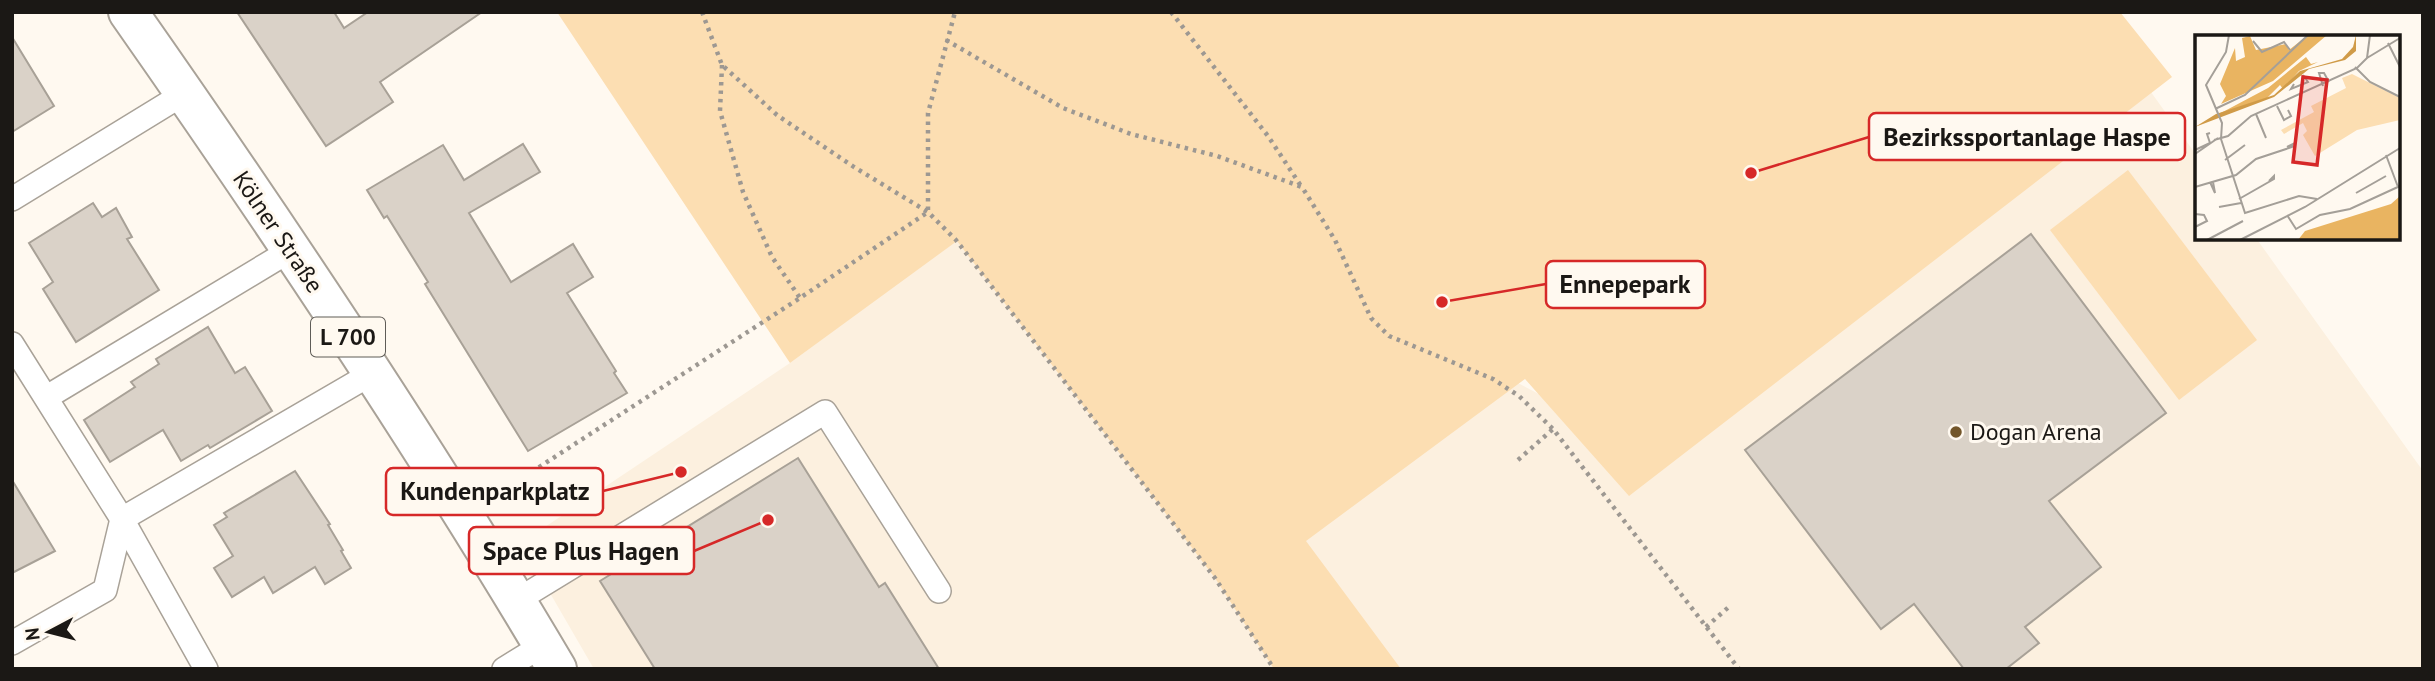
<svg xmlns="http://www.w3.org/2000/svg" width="2435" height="681" font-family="'PT Sans',sans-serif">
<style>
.built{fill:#fcf0df}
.green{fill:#fcdeb2}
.building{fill:#dad2c8;stroke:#a8a197;stroke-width:2}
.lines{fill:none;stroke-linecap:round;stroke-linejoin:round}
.lane-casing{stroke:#a9a298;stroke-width:26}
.primary-casing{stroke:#a9a298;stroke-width:42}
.path{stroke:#9d9892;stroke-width:4.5;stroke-dasharray:3.5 5;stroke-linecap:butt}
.lane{stroke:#fff;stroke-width:23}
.primary{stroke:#fff;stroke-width:38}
.poi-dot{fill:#73562a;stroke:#fff9f0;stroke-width:2.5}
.labels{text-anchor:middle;stroke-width:6;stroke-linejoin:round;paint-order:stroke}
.shield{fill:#fff9f0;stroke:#5f5c57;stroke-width:2}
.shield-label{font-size:23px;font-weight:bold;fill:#1b1815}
.street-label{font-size:24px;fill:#1b1815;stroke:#fff9f0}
.poi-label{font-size:24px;fill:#1b1815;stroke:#fff9f0;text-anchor:start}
.inset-road{fill:none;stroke:#a49f98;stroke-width:2}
.view{fill:#d62828;fill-opacity:0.15;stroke:#d62828;stroke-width:3.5}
.inset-edge{fill:none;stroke:#1b1815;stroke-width:3.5}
.leader{fill:none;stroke:#d62828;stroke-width:2.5}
.callout-dot{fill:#d62828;stroke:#fff9f0;stroke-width:2.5}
.callout{fill:#fff9f0;stroke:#d62828;stroke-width:2.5}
.callout-label{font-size:26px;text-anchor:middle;font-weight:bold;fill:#1b1815}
</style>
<rect width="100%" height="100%" fill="#fff9f0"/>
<path class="built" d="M2130 63 2197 156V238H2256L2423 471V669H594L521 543 790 363 997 210 1482 364 1662 459Z"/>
<g class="green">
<path d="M557 12H2120L2172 77 1629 496 1525 379 1306 541 1401 669H1274L1215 578 957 241 790 363Z"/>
<path d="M2128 170 2257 340 2179 400 2050 230Z"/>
</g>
<g class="building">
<path d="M237 12H334L344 28 368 12H482L380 82 393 102 326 146Z"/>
<path d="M12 37 54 106 12 132Z"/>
<path d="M523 144 540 172 469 213 511 282 573 244 593 277 567 293 616 371 614 373 627 393 528 451 425 284 428 282 387 216 384 218 367 190 443 145 464 180Z"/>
<path d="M93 203 102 217 116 208 132 237 127 239 159 290 76 342 43 289 53 282 29 243Z"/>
<path d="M2031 234 2166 413 2049 501 2101 567 2025 627 2039 643 2006 669H1964L1914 604 1881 629 1745 450Z"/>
<path d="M208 327 235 373 245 367 272 411 210 448 208 445 181 461 163 430 110 462 84 420 135 387 131 382 159 364 156 359Z"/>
<path d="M798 458 879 587 885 583 939 669H655L600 581Z"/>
<path d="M295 471 330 524 328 525 343 550 341 551 351 568 325 584 315 567 273 593 264 577 232 597 214 568 233 556 214 525 227 517 224 513Z"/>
<path d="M12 480 55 551 12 573Z"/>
</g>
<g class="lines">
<defs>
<g id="lane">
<path d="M12 199 185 93"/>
<path d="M12 344 122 519 371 374"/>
<path d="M47 397 291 250"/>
<path d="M122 519 206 669"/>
<path d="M516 601 825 412 939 591"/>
<path d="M12 643 105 590 122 519"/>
<path d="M504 669 543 645"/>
</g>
<path id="primary" d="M128 12C278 226 424 444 557 669"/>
</defs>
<use href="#lane" class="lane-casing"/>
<use href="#primary" class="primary-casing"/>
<g class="path">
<path d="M702 12 722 65 777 115 854 167 928 212 956 240 1215 578 1274 669"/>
<path d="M1171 12 1268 136 1301 186"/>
<path d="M946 40 1063 108 1131 134 1217 156 1302 187 1335 240 1371 318 1389 336 1493 379 1519 396 1553 429 1739 669"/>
<path d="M722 65 720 111 743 192 772 257 800 298"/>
<path d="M1518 460 1553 429"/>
<path d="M496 495 800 298 928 212V113L955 12"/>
<path d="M1706 627 1731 605"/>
</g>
<use href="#lane" class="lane"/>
<use href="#primary" class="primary"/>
</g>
<circle class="poi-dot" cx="1956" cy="432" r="7"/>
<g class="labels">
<rect class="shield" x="311" y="317.5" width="74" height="39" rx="5"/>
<g class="shield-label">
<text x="348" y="345">L 700</text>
</g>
<g class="street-label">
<text transform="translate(278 232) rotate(56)" y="8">Kölner Straße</text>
</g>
<g class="poi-label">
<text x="1970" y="440">Dogan Arena</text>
</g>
</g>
<g transform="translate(2195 35)">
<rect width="205" height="205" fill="#fff9f0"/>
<path d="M157 39 205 63V85L162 95 120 121 108 100 112 96 108 88 89 99 86 95 119 77 116 71 151 53 147 43Z" fill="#fcdeb2"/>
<path d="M113 0H132L78 46 26 69 31 61 25 49 40 13 41 26 50 22 47 3 55 1 61 15 91 9 94 15ZM111 22 116 29 123 27 104 36 88 54 85 50 72 63 24 79 73 53ZM205 161V205H103L110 196 196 169Z" fill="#e9b461"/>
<path d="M161 0V16L150 25 114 34 79 62 0 92 21 79 79 60 105 36 147 24 158 12Z" fill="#d09b48"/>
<path class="inset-road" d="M58 6 67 17 89 7 95 15M193 8 205 32M172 23 205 3M160 32 175 47 205 62M99 49 96 54 113 47 108 40M128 51 124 38H129L134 47M82 71 89 85 96 81 93 75M20 74 50 60 113 0M61 79 71 103M26 104 50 178 104 161 122 164M26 104 27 88 11 50 31 17 34 0M19 105 33 101 56 81 162 33 172 23 175 0M0 115 15 108 12 99 15 98M0 119 23 103M191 120 203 152M30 125 50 110M15 147 20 158 18 147M0 152 41 140 61 124 97 112 98 109 92 112M161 158 191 141M44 164 79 144V141L74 146M24 172 46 168M0 179 9 180 12 186 0 192M92 180 101 194 125 180 155 174 205 151M12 205 48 186M45 205 110 172 205 113"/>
<path class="view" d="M108 42 132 45 122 130 98 127Z"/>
<rect width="205" height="205" class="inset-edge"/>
</g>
<path class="leader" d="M1751 173L1869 137M1442 302L1546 284M681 472L603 491M768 520L694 551"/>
<g class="callout-dot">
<circle cx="1751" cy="173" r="7"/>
<circle cx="1442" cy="302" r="7"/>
<circle cx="681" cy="472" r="7"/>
<circle cx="768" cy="520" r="7"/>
</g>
<g class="callout">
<rect x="1869" y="113" width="316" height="47" rx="7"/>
<rect x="1546" y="261" width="159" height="47" rx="7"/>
<rect x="386" y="468" width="217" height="47" rx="7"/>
<rect x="469" y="527" width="225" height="47" rx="7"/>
</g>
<g class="callout-label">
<text x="2027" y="146">Bezirkssportanlage Haspe</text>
<text x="1625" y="293">Ennepepark</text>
<text x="495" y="500">Kundenparkplatz</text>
<text x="581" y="560">Space Plus Hagen</text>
</g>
<rect width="2435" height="681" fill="none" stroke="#1b1815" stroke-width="28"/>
<g transform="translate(49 632) rotate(263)" stroke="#fff9f0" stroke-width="5" paint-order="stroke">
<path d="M0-5L12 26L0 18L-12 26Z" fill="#1b1815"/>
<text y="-10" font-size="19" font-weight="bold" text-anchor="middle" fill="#1b1815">N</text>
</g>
</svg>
